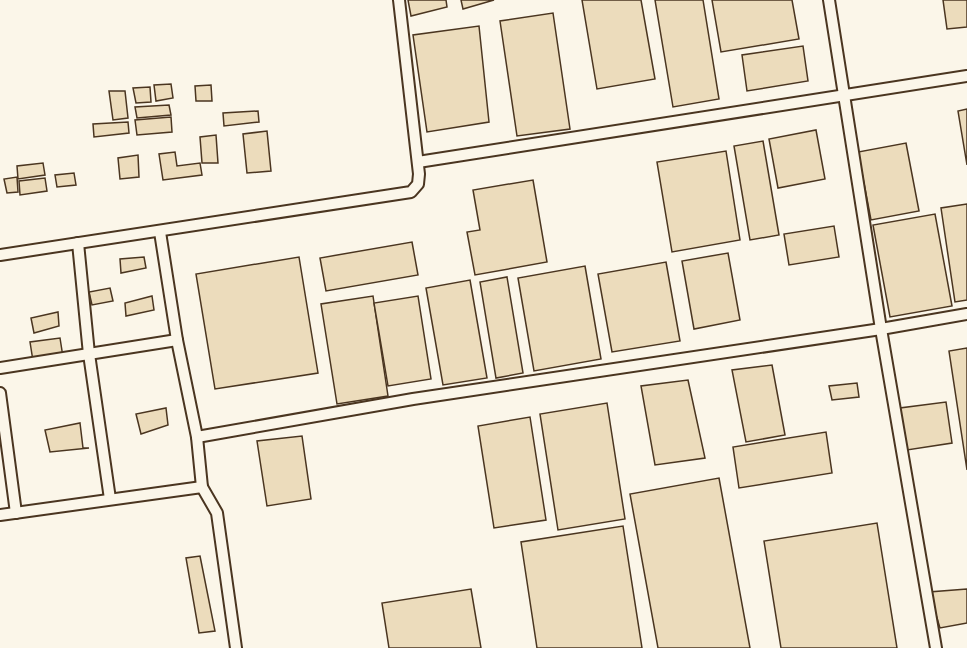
<svg xmlns="http://www.w3.org/2000/svg" width="967" height="648" font-family="Karla,sans-serif">
<style>
.building{fill:#ecdcbc;stroke:#4a3520;stroke-width:1.5}
.lines{fill:none;stroke-linecap:round;stroke-linejoin:round}
.minor-casing{stroke:#4a3520;stroke-width:14}
.minor{stroke:#fbf6e9;stroke-width:10}
</style>
<rect width="100%" height="100%" fill="#fbf6e9"/>
<g class="building">
<path d="M408 0H446L447 7 411 16Z"/>
<path d="M461 0H494L463 9Z"/>
<path d="M582 0H641L655 79 597 89Z"/>
<path d="M655 0H703L719 99 673 107Z"/>
<path d="M712 0H792L799 39 721 52Z"/>
<path d="M943 0H967V27L947 29Z"/>
<path d="M553 13 570 129 517 136 500 21Z"/>
<path d="M479 26 489 122 427 132 413 35Z"/>
<path d="M803 46 808 81 747 91 742 55Z"/>
<path d="M171 84 173 98 156 101 154 85Z"/>
<path d="M211 85 212 101H196L195 86Z"/>
<path d="M150 87 151 102 136 103 133 88Z"/>
<path d="M109 91H125L128 118 113 120Z"/>
<path d="M169 105 171 115 137 118 135 107Z"/>
<path d="M967 109V165L958 111Z"/>
<path d="M258 111 259 122 224 126 223 113Z"/>
<path d="M171 117 172 132 137 135 135 120Z"/>
<path d="M128 122 129 133 94 137 93 124Z"/>
<path d="M816 130 825 179 778 188 769 139Z"/>
<path d="M267 131 271 171 247 173 243 134Z"/>
<path d="M216 135 218 163H202L200 137Z"/>
<path d="M763 141 779 235 750 240 734 146Z"/>
<path d="M906 143 919 211 871 220 858 152Z"/>
<path d="M726 151 740 240 672 252 657 162Z"/>
<path d="M175 152 177 166 200 163 202 175 163 180 159 154Z"/>
<path d="M138 155 139 177 120 179 118 158Z"/>
<path d="M43 163 45 175 18 179 17 166Z"/>
<path d="M74 173 76 185 57 187 55 175Z"/>
<path d="M17 177 18 192 7 193 4 179Z"/>
<path d="M45 178 47 191 20 195 19 181Z"/>
<path d="M533 180 547 262 475 275 467 232 480 230 473 190Z"/>
<path d="M967 204V300L955 302 941 208Z"/>
<path d="M935 214 952 306 890 317 873 225Z"/>
<path d="M834 226 839 257 789 265 784 234Z"/>
<path d="M412 242 418 275 326 291 320 258Z"/>
<path d="M728 253 740 320 694 329 682 261Z"/>
<path d="M144 257 146 268 121 273 120 259Z"/>
<path d="M299 257 318 373 215 389 196 274Z"/>
<path d="M666 262 680 341 612 352 598 274Z"/>
<path d="M585 266 601 359 534 371 518 278Z"/>
<path d="M507 277 523 373 496 378 480 282Z"/>
<path d="M470 280 487 378 443 385 426 288Z"/>
<path d="M110 288 113 301 92 305 89 292Z"/>
<path d="M152 296 154 310 126 316 125 303Z"/>
<path d="M373 296 388 396 337 404 321 304Z"/>
<path d="M418 296 431 379 388 386 374 303Z"/>
<path d="M58 312 59 326 34 333 31 318Z"/>
<path d="M60 338 63 357 33 361 30 342Z"/>
<path d="M967 348V470L949 351Z"/>
<path d="M772 365 785 435 746 442 732 370Z"/>
<path d="M688 380 705 458 655 465 641 386Z"/>
<path d="M857 383 859 397 832 400 829 386Z"/>
<path d="M946 402 952 443 907 450 900 408Z"/>
<path d="M607 403 625 519 558 530 540 414Z"/>
<path d="M166 408 168 425 141 434 136 414Z"/>
<path d="M530 417 546 520 494 528 478 426Z"/>
<path d="M80 423 83 448H89L50 452 45 430Z"/>
<path d="M826 432 832 473 739 488 733 447Z"/>
<path d="M302 436 311 499 267 506 257 441Z"/>
<path d="M719 478 750 648H658L630 494Z"/>
<path d="M877 523 897 648H781L764 541Z"/>
<path d="M623 526 642 648H537L521 542Z"/>
<path d="M200 556 215 631 199 633 186 558Z"/>
<path d="M471 589 481 648H389L382 603Z"/>
<path d="M967 589V623L940 628 929 592Z"/>
</g>
<g class="lines">
<defs>
<g id="minor">
<path d="M829 0 881 329 936 648"/>
<path d="M418 162 967 76"/>
<path d="M160 232 177 340 197 437 202 487 217 513 236 648"/>
<path d="M78 243 89 354 110 499"/>
<path d="M0 255 411 192 418 184 419 174 399 0"/>
<path d="M0 368 177 340"/>
<path d="M0 393 16 513"/>
<path d="M197 437 413 399 881 329 967 314"/>
<path d="M0 515 202 487"/>
</g>
</defs>
<use href="#minor" class="minor-casing"/>
<use href="#minor" class="minor"/>
</g>
</svg>
